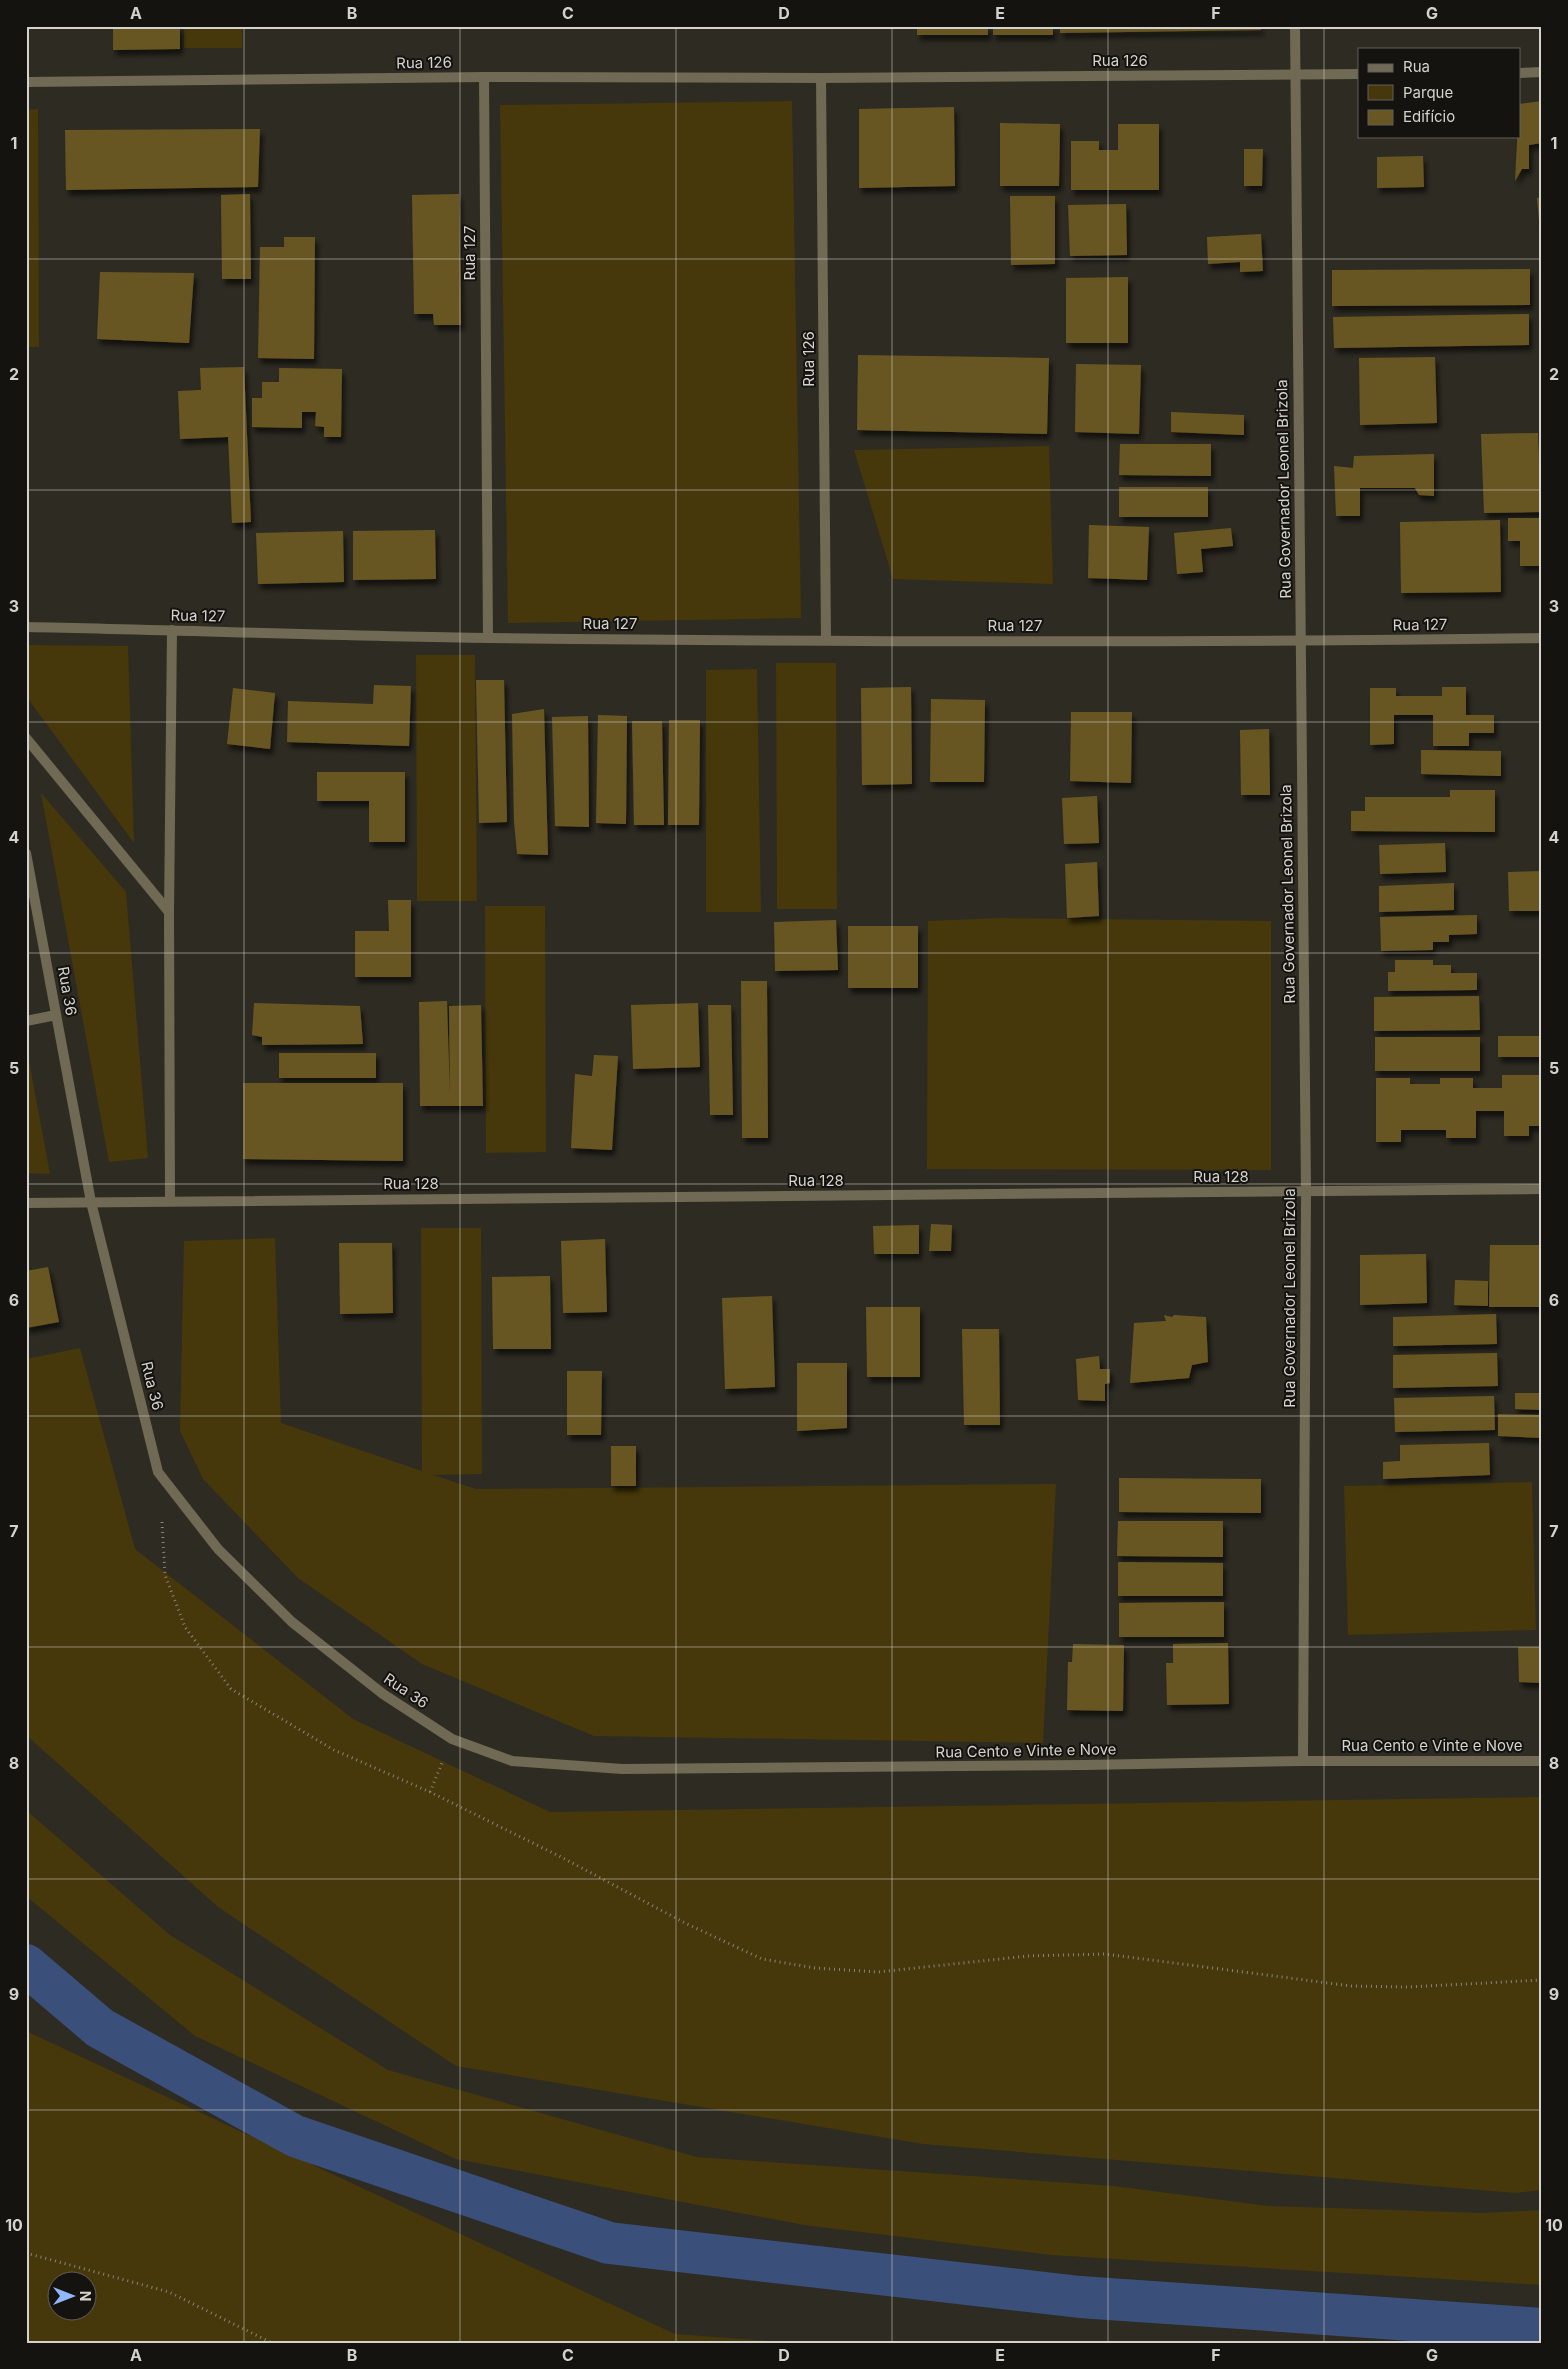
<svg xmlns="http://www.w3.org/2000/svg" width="1568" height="2369" font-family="Inter,sans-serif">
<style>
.green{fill:#46380a;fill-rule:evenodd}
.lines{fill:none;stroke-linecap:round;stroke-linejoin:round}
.canal{stroke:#3a507a;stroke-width:42}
.building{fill:#685723;filter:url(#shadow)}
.path{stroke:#87857e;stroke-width:3;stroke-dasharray:1 4;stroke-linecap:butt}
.lane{stroke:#706953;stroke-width:10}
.street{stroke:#706953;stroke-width:10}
.grid{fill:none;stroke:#d3d2cc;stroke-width:1;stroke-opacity:0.55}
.labels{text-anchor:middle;stroke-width:4;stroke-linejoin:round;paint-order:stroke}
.street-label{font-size:15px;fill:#d3d2cc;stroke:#151310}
.neatline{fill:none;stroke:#d3d2cc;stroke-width:2}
.grid-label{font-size:16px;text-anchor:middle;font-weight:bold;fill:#d3d2cc}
</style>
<defs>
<filter id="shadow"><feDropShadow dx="3" dy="5.5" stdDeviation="2.5" flood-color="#0009"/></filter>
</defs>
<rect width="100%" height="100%" fill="#2e2b22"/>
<g class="green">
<rect x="184" y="26" width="58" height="22"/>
<path d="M792 101 801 618 508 623 500 105Z"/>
<path d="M38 109 39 347H26V110Z"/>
<path d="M1049 446 1053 584 893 579 854 450Z"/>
<path d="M26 645 128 646 134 843 26 696Z"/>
<path d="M416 655H475L477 901H417Z"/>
<path d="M776 663H836L837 909H777Z"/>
<path d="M757 669 761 912H706V670Z"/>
<path d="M41 793 126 892 148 1158 109 1162Z"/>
<path d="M485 906H545L546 1152 486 1153Z"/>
<path d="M999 918 1271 921V1170L927 1169 928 921Z"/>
<path d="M29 1061 50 1174 26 1173V1062Z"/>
<path d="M421 1228H481L482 1474 433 1475 476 1489 1056 1484 1043 1743 594 1736 422 1664 298 1578 203 1479 180 1431 184 1241 275 1238 281 1423 422 1471Z"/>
<path d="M80 1348 135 1549 353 1719 550 1812 1542 1797V2190L1516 2193 923 2144 456 2066 218 1907 26 1735V1359Z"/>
<path d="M1532 1482 1536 1630 1348 1635 1344 1486Z"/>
<path d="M26 1810 170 1935 388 2070 697 2157 1114 2186 1269 2206 1483 2213 1542 2210V2285L1051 2255 804 2225 456 2159 195 2036 26 1896Z"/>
<path d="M26 2031 675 2334 796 2343H26ZM58 2282H88V2312H58Z"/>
</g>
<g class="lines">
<path class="canal" d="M26 1965 100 2028 295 2136 609 2243 1080 2297 1542 2329"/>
</g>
<g class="building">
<path d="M113 26H180V49L113 50Z"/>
<rect x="917" y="26" width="71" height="9"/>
<rect x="993" y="26" width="60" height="9"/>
<path d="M1060 26H1261V30L1060 33Z"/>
<path d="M1542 101V143L1529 145V169H1522L1515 181 1519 104Z"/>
<path d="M954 107 955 186 859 188V109Z"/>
<path d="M1000 123 1060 124 1059 186H1000Z"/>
<path d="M1118 124H1159V190H1071V141H1099V150H1118Z"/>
<path d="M260 129 258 187 66 190 65 130Z"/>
<path d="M1244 149H1263L1262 186H1244Z"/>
<path d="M1423 156 1424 187 1377 188V157Z"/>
<path d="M250 194 251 279H222L221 195Z"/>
<path d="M459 194 461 325H434L433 314H414L412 195Z"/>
<path d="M1010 196H1055V264L1011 265Z"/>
<path d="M1542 197V232H1540L1537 198Z"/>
<path d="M1126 204 1127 255 1070 256 1068 205Z"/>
<path d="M1261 234 1263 271 1240 272V262L1208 264 1207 237Z"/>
<path d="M284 237H315L314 359 258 358 260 247H284Z"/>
<path d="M1530 269V305L1332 306V270Z"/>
<path d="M100 272 194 273 189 343 97 339Z"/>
<path d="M1128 277V343H1066V278Z"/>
<path d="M1542 307V339H1540L1539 308Z"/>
<path d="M1529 314V345L1334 348 1333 317Z"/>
<path d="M858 355 1049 358 1047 434 857 430Z"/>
<path d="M1435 357 1437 423 1360 425 1359 358Z"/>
<path d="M1076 364 1141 365 1139 434 1075 432Z"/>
<path d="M244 367 251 522 232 523 228 437 180 439 178 391 201 390 200 368Z"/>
<path d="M279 368 342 369 341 437H324V427L315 426 316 412H302V428L252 427V398H262V382H279Z"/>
<path d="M1171 412 1244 415V435L1171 432Z"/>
<path d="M1538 433 1541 512 1484 513 1481 434Z"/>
<path d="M1120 444H1211V476L1119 475Z"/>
<path d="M1434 454V496L1419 495 1415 488H1360V516H1336L1334 466 1353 468 1354 456Z"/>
<rect x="1119" y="487" width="89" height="30"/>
<path d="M1508 518H1539L1540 566H1520V541H1508Z"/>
<path d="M1500 520 1501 592 1401 593 1400 522Z"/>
<path d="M1089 525 1149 527 1147 580 1088 578Z"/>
<path d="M1231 528 1233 546 1201 549 1203 572 1177 574 1174 533Z"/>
<path d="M435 530 436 579 353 580V531Z"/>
<path d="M343 531 344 582 258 584 256 533Z"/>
<path d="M476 680H504L507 822 479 823Z"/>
<path d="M374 685 411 686 409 746 287 742 288 701 373 704Z"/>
<path d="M911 687 912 784 862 785 861 688Z"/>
<path d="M1442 687H1466V715H1494V733H1469V746H1433V715H1394V744L1370 745V688H1396V696H1442Z"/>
<path d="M233 688 275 693 270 749 227 744Z"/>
<path d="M931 699 985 700 984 782H930Z"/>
<path d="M544 709 548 855 517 854 514 821 512 714Z"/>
<path d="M1071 712H1132L1131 783 1070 781Z"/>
<path d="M598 715 627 716 626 824 596 823Z"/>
<path d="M588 716 589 827 555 826 552 717Z"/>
<path d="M669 720H700L699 825H668Z"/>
<path d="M632 721H662L664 825H634Z"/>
<path d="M1269 729 1270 795H1241L1240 730Z"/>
<path d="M1421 750 1501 751V776L1421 774Z"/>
<path d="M317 772H405V842H369V801H317Z"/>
<path d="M1450 790H1495V832L1351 831V811H1365V797H1450Z"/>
<path d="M1097 796 1099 843 1064 844 1062 798Z"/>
<path d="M1445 843 1446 872 1380 874 1379 845Z"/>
<path d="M1097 862 1099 916 1067 918 1065 864Z"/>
<path d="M1541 871 1542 911H1509L1508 872Z"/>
<path d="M1454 883V910L1379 912V886Z"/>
<path d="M388 900H411V977H355V931H389Z"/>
<path d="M1477 915V934L1449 935V942H1433V950L1381 951 1380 917Z"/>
<path d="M836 920 838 970 775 971 774 922Z"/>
<rect x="848" y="926" width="70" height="62"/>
<path d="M1395 960H1433V965H1451V973H1477V990L1388 991V972H1395Z"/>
<path d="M741 981H767L768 1138H742Z"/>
<path d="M1479 996 1480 1030 1374 1031V997Z"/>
<path d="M447 1001 450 1097 449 1006 481 1005 483 1106H420L419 1002Z"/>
<path d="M254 1003 360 1006 363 1044 262 1045V1037L252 1035Z"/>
<path d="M698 1003 700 1067 633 1069 631 1005Z"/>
<path d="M708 1005H731L733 1115H710Z"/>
<rect x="1498" y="1036" width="44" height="21"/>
<rect x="1375" y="1037" width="105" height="34"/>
<rect x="279" y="1053" width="97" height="25"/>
<path d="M594 1055 618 1056 612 1150 571 1148 575 1074 592 1076Z"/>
<path d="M1502 1075H1541L1542 1126H1529V1136H1504V1111H1476V1138H1446V1130H1401V1142H1376V1078H1410V1084H1440V1078H1473V1088H1502Z"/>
<path d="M243 1083H403V1161L243 1159Z"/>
<path d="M931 1224 952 1225 951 1251H929Z"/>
<path d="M919 1225V1254H874L873 1226Z"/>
<path d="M605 1239 607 1312 563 1313 561 1241Z"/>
<path d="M339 1243H392L393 1313 340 1314Z"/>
<path d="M1490 1245H1542V1307H1489Z"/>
<path d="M1426 1254 1427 1303 1360 1305V1255Z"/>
<path d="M48 1267 59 1322 26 1328V1271Z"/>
<path d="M550 1276 551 1349H493L492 1277Z"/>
<path d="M1455 1280 1488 1281V1306L1454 1305Z"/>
<path d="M772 1296 775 1387 725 1389 722 1298Z"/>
<path d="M866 1307H920V1377H867Z"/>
<path d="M1496 1314 1497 1344 1393 1346V1317Z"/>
<path d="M1164 1315 1172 1317 1174 1315 1206 1317 1208 1362 1192 1365 1189 1378 1130 1383 1134 1323 1166 1321Z"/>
<path d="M962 1329H999L1000 1425H964Z"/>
<path d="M1497 1353 1498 1386 1393 1388V1355Z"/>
<path d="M1099 1356 1100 1369H1110V1383L1105 1384V1401L1078 1400 1076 1359Z"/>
<path d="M797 1363H847V1428L797 1431Z"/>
<path d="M567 1371H602L601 1435H567Z"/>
<path d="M1515 1393H1542V1410L1515 1409Z"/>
<path d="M1494 1396 1495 1430 1395 1432 1394 1398Z"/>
<path d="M1498 1414 1542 1415V1438L1498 1436Z"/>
<path d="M1489 1443 1490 1475 1383 1479V1462L1400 1461V1445Z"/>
<rect x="611" y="1446" width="25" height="40"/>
<path d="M1119 1478 1261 1479V1513L1119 1512Z"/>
<path d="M1118 1521H1223V1557L1117 1556Z"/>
<path d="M1118 1562 1223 1563V1596H1118Z"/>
<path d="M1224 1602V1637H1119V1603Z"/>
<path d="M1228 1643 1229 1704 1167 1705 1166 1663H1173V1644Z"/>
<path d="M1073 1644 1124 1645 1123 1711 1067 1710 1068 1662H1072Z"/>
<path d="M1518 1647H1542V1683L1519 1682Z"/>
</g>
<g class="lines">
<g class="path">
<path d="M162 1522 165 1575 185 1627 231 1689 334 1750 430 1792 563 1858 685 1923 762 1959 815 1968 878 1972 1028 1956 1105 1954 1351 1986 1408 1987 1542 1980"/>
<path d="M430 1792 442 1763"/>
<path d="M26 2253 169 2292 272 2343"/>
</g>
<g class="lane">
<path d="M26 738 169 912"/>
<path d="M170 1201 169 912 172 630"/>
</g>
<g class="street">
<path d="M1295 26 1306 1192 1303 1761"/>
<path d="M1519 73 1542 72"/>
<path d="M484 77 488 638"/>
<path d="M821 78 826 640"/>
<path d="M26 82 484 77 821 78 1359 74"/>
<path d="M26 627C181 630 336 636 491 638 841 642 1191 643 1542 638"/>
<path d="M26 853 91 1202 158 1472 218 1549 292 1622 383 1694 452 1739 512 1761 622 1769 1085 1765 1303 1761H1542"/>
<path d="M26 1021 56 1015"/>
<path d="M26 1203 1542 1189"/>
</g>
</g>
<path class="grid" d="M244 26V2343M460 26V2343M676 26V2343M892 26V2343M1108 26V2343M1324 26V2343M26 259H1542M26 490H1542M26 722H1542M26 953H1542M26 1184H1542M26 1416H1542M26 1647H1542M26 1879H1542M26 2110H1542"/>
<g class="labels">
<g class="street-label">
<text x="1120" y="66">Rua 126</text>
<text transform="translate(424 63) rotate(-1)" y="5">Rua 126</text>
<text transform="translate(470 253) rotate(-90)" y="5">Rua 127</text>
<text transform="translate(809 359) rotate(-90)" y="5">Rua 126</text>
<text transform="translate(1284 489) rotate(-91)" y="5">Rua Governador Leonel Brizola</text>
<text transform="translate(198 616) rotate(1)" y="5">Rua 127</text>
<text x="610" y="629">Rua 127</text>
<text transform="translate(1420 625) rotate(-1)" y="5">Rua 127</text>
<text x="1015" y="631">Rua 127</text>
<text transform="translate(1288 894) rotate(-91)" y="5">Rua Governador Leonel Brizola</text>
<text transform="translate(67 991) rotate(80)" y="5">Rua 36</text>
<text x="1221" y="1182">Rua 128</text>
<text x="816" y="1186">Rua 128</text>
<text x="411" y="1189">Rua 128</text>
<text transform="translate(1290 1298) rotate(-90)" y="5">Rua Governador Leonel Brizola</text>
<text transform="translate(152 1386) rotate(76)" y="5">Rua 36</text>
<text transform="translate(406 1691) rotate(34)" y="5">Rua 36</text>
<text x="1432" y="1751">Rua Cento e Vinte e Nove</text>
<text transform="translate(1026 1751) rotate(-1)" y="5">Rua Cento e Vinte e Nove</text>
</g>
</g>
<rect width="1568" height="2369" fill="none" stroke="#151310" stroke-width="55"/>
<rect x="1358" y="48" width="162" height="90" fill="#151310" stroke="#615f5b"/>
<rect x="1368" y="64" width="25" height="8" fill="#706953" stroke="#615f5b"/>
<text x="1403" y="72" font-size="15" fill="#d3d2cc">Rua</text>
<rect x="1368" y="85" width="25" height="15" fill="#46380a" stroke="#615f5b"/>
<text x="1403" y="98" font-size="15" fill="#d3d2cc">Parque</text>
<rect x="1368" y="110" width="25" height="15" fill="#685723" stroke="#615f5b"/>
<text x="1403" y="122" font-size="15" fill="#d3d2cc">Edifício</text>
<g transform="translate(72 2296) rotate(90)"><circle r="24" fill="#151310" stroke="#615f5b"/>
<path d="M0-4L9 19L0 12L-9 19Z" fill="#91b8fd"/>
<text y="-8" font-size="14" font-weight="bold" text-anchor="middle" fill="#d3d2cc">N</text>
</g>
<rect x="28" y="28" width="1512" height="2314" class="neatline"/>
<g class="grid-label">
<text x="136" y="19">A</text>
<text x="352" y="19">B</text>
<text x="568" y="19">C</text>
<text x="784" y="19">D</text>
<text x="1000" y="19">E</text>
<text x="1216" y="19">F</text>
<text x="1432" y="19">G</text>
<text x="14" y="149">1</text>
<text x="1554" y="149">1</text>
<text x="14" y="380">2</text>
<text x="1554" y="380">2</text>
<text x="14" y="612">3</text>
<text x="1554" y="612">3</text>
<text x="14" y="843">4</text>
<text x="1554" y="843">4</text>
<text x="14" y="1074">5</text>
<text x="1554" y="1074">5</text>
<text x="14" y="1306">6</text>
<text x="1554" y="1306">6</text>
<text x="14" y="1537">7</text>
<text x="1554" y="1537">7</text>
<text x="14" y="1769">8</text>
<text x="1554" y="1769">8</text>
<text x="14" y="2000">9</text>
<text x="1554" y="2000">9</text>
<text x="14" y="2231">10</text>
<text x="1554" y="2231">10</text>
<text x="136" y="2361">A</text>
<text x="352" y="2361">B</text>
<text x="568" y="2361">C</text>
<text x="784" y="2361">D</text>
<text x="1000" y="2361">E</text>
<text x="1216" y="2361">F</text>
<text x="1432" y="2361">G</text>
</g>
</svg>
